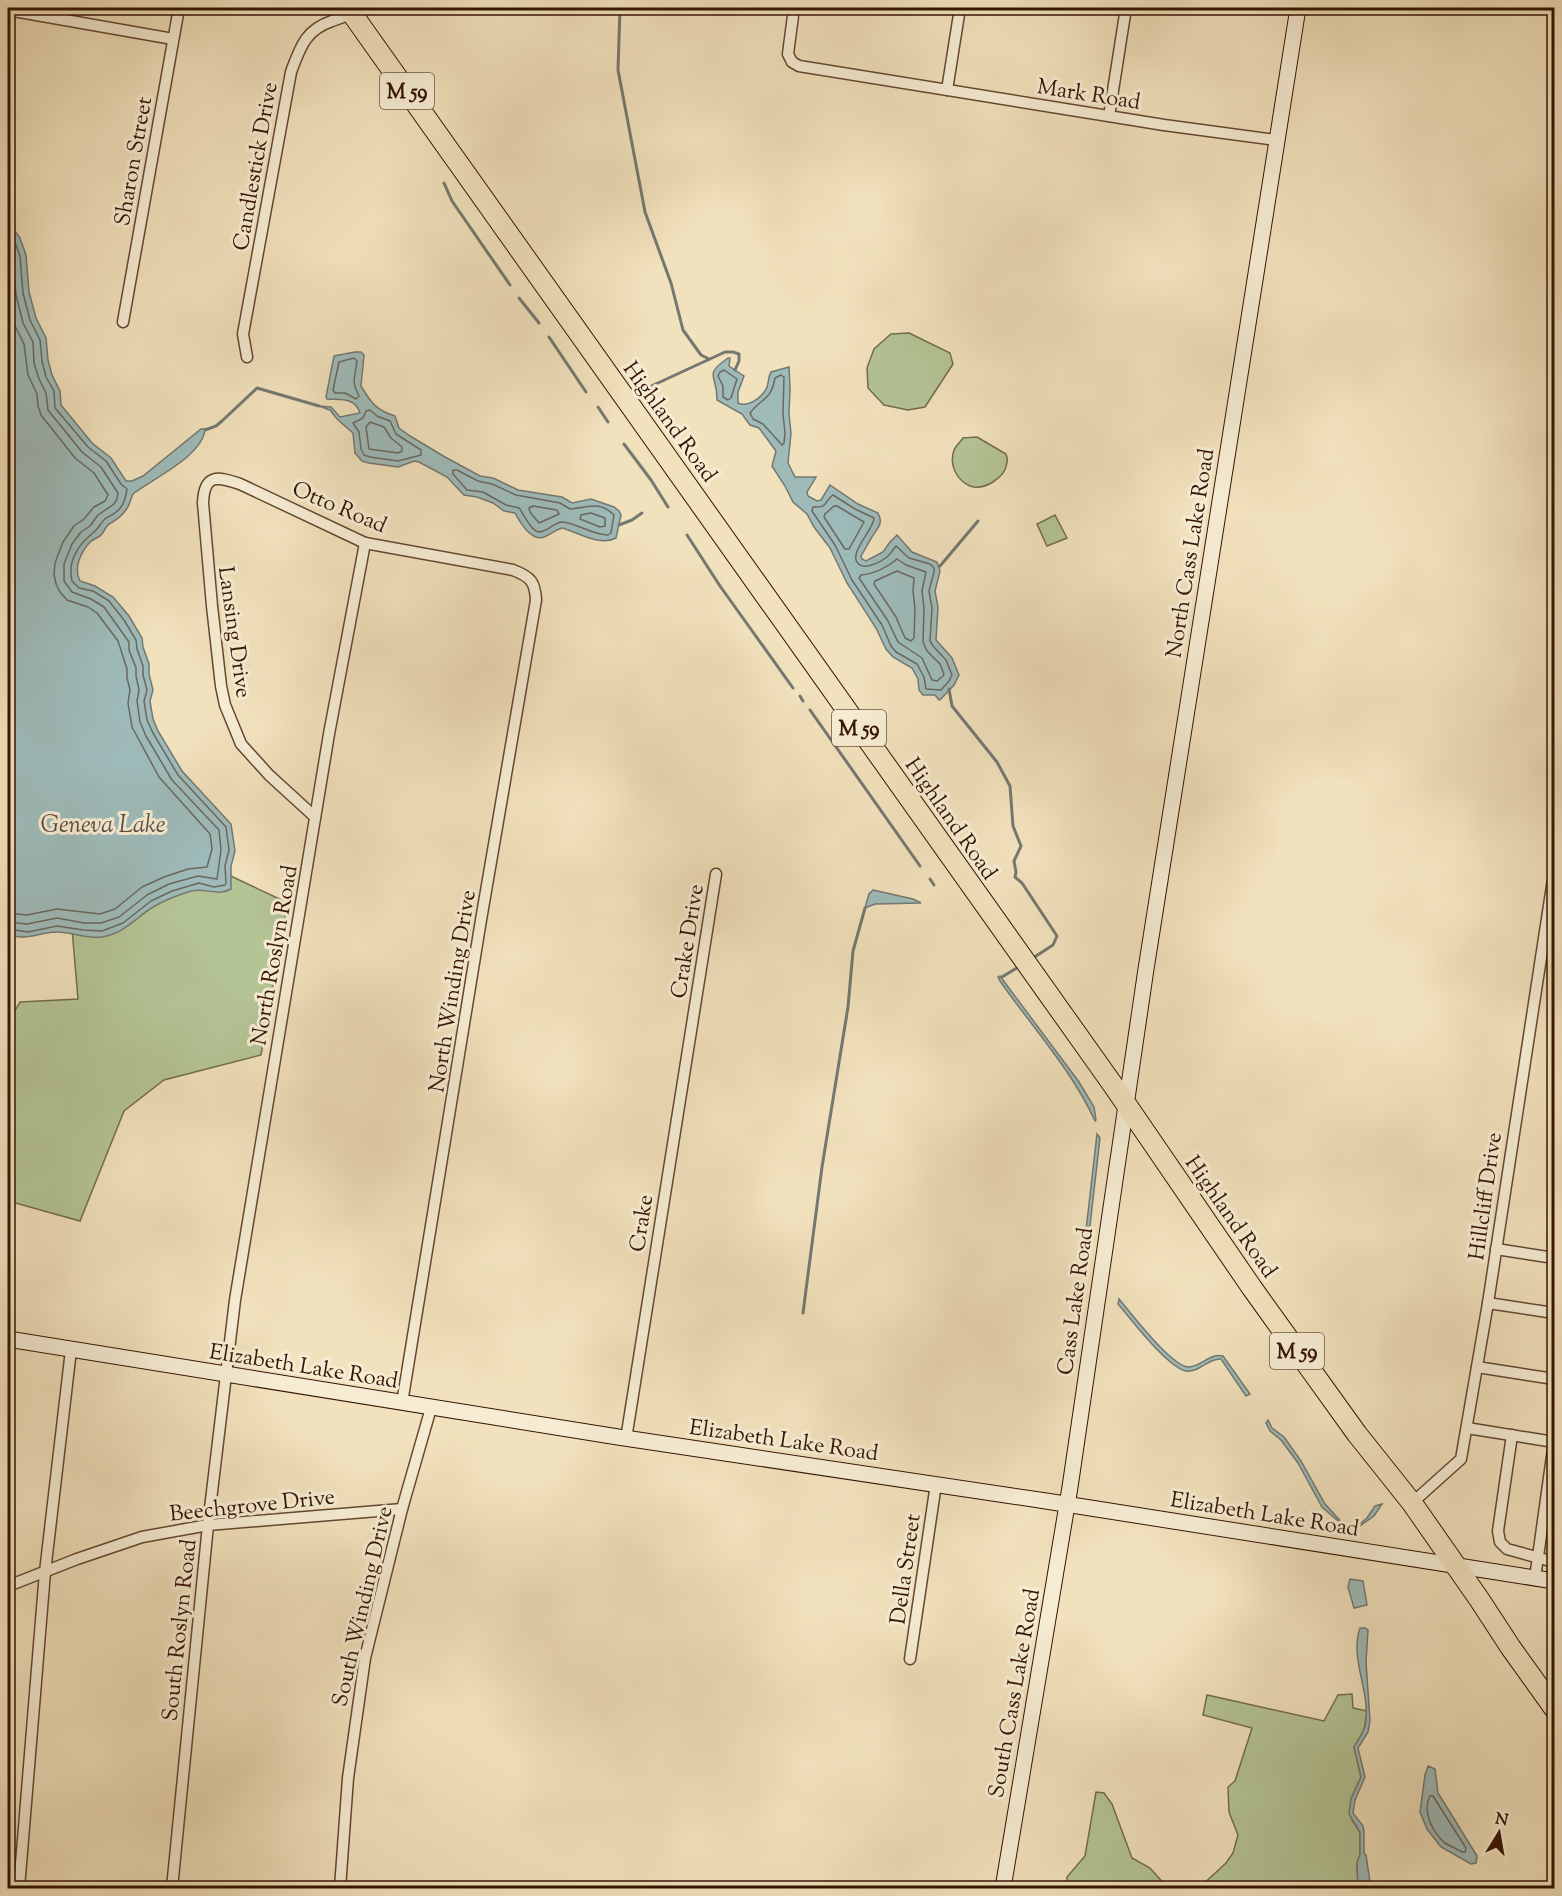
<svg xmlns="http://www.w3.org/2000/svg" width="1562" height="1896" font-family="'Sorts Mill Goudy',serif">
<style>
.green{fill:#b4c495;stroke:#746c4c;stroke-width:1.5}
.water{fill:#9ebbba;stroke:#747871;stroke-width:1.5}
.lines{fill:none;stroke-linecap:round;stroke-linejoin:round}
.shore{stroke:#6a685e;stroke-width:1.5}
.stream{stroke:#747871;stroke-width:3}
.street-casing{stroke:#644731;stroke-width:13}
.secondary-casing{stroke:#351403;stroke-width:17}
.highway-casing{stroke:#351403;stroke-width:22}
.street{stroke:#f6ecd3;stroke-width:10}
.secondary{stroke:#f6ecd3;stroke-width:15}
.highway{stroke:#f1e1bc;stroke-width:20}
.labels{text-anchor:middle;stroke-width:6;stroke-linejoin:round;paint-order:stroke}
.shield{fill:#f6ecd3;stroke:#6f5541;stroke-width:1.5}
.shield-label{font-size:21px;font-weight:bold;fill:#351403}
.street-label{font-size:22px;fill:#351403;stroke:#f6ecd3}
.water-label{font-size:24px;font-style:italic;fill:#5a4e43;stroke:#f6ecd3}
</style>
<rect width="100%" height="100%" fill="#f1e1bc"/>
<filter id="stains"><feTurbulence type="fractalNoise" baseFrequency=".00333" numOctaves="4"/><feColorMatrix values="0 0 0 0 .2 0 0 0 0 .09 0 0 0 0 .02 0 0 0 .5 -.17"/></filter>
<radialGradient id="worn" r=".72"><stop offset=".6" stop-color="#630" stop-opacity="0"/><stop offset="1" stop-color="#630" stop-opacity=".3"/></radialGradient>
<g class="green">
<path d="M909 333 950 353 953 364 925 407 908 410 884 405 868 388 867 368 874 349 891 334Z"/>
<path d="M977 437 1006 454C1007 457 1008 460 1007 463 1005 478 984 491 970 486 956 480 949 464 954 450 956 446 960 442 963 438Z"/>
<path d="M1055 515 1067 538 1047 546 1037 524Z"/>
<path d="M184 854 288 903 261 1055 164 1080 124 1111 80 1221 8 1201V1023L20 1002 78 999 71 917Z"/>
<path d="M1352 1694 1353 1708 1367 1711 1364 1731 1354 1747 1361 1777 1351 1799 1352 1820 1360 1832V1854L1357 1863 1358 1888H1199L1226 1863 1233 1853 1238 1835 1229 1812 1228 1787 1235 1781 1252 1728 1203 1715 1207 1695 1324 1721 1338 1695Z"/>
<path d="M1096 1792 1104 1793 1112 1804 1132 1858 1150 1868 1167 1887 1175 1888H1067V1877L1085 1856Z"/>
</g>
<g class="water">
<path d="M8 221 20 238 26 255 29 292 36 318 46 338 48 360 52 375 60 391 61 405 92 443 111 458 126 481H132L143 476 201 429H205C203 456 152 479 133 494 130 500 130 506 125 511 121 517 117 519 111 523 106 525 105 530 102 534 99 538 93 539 90 542 81 552 73 568 80 581L95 586 113 597 129 616 142 638 143 647 149 664V674L153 690 150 701 153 719 158 731 182 771 231 824 235 851 231 866V889C218 897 205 887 191 891 178 895 165 900 153 907 135 918 125 933 102 937 87 939 72 932 57 932 38 932 29 941 8 935Z"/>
<path d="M355 352H361L364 355 361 386C371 403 376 410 395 416L399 428 410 436 445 457 480 476 493 478 518 490 562 497 572 503 591 499 614 507 619 511 621 515 616 538C599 547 578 532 562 528 555 530 550 535 544 537 531 542 520 522 515 513L504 511 493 503 477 497 464 495 447 477 419 462 414 461 398 467 369 463 362 461 355 453 353 433 337 419 330 410 319 406 331 407 340 417 360 413C355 397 341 400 327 399L326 397 334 356Z"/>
<path d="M728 358H730L729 366 744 376 738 392V403C748 408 763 397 767 387 769 381 768 377 771 372L789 367 790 388 789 414 791 433 788 463 795 477H816L807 492 808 496 817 501 821 500 830 485 858 504 878 513C884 524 877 528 872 537 868 543 865 550 861 556L862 559 866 561 883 552 890 542 897 535 912 552 937 562 940 571 935 591 938 607 936 640 952 658 959 675 954 685 941 699 939 700 935 695H923L919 690 918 679 912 668 893 657 886 649 876 628 847 583 830 548 814 527 807 514 793 502 785 486 772 466 776 451 759 428 750 425 742 414 717 400C718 375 702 376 728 358Z"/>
<path d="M873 890 913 899 921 903 875 904 865 908 869 894Z"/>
<path d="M1000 976 1079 1082 1094 1107 1096 1120 1095 1121C1072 1070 1032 1027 1000 981L998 977Z"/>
<path d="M1097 1134 1100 1138 1089 1234 1087 1239 1086 1230Z"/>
<path d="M1119 1299C1131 1313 1171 1366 1188 1367 1201 1367 1209 1353 1223 1356L1250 1394 1246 1396 1221 1359C1208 1358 1199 1373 1186 1371 1167 1367 1131 1319 1118 1304Z"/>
<path d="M1268 1420 1272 1428 1284 1437 1301 1461 1325 1504 1345 1526 1355 1528 1367 1518 1375 1506 1382 1504 1374 1516 1357 1528 1358 1531 1356 1534H1347L1344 1532V1526L1322 1507 1298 1463 1281 1440 1270 1431 1266 1423Z"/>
<path d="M1350 1579 1363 1581 1367 1605 1354 1608 1348 1587Z"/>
<path d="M1360 1628H1365L1368 1630 1366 1662 1370 1720 1368 1732 1358 1748 1365 1777 1355 1800 1353 1813 1363 1826 1364 1831V1853L1366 1855 1370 1882 1376 1888H1358L1357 1863 1360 1854V1832L1349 1814 1351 1799 1361 1777 1354 1747C1358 1740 1363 1734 1365 1726 1372 1694 1349 1659 1360 1628Z"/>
<path d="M1428 1766 1435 1769 1438 1793 1477 1856 1476 1863 1471 1864 1441 1847 1427 1829 1420 1812 1425 1775Z"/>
</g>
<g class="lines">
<g class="shore">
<path d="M8 232 15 242 20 256 23 293 30 320 40 340 42 361 46 377 54 391 55 408 88 447 106 461 121 484 127 489C126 495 125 502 121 507 117 513 112 515 106 518 101 522 99 528 94 532 79 544 67 560 72 581L79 588 93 591 109 601 124 620 136 640 137 649 143 666V675L147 690 144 701 147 720 153 733 178 775 226 827 229 850 225 866 226 883 225 885 214 887 199 883 172 891 151 901 123 923 102 931 83 930 57 926 28 932 8 929"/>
<path d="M8 244 13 258 16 295 23 323 33 342 34 363 39 379 46 393 48 410 82 452 101 467 118 493 117 499 114 504 98 515 90 526 81 532 72 544 64 564V581L72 592 91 599 104 607 129 642V650L136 668V676L139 690 137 701 140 722 146 736 172 780 219 830 221 850 217 879 198 876 169 884 147 895 119 917 101 923H84L57 918 27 924 8 922"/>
<path d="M8 297 15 326 24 344 28 375 37 394 38 406 41 415 75 458 94 473 108 495 105 501 94 507 84 519 74 526 63 542 55 563 54 574 56 584 60 592 67 600 88 607 97 613 118 641 127 669V678L130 690 128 703 132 727 159 777 210 834 212 849 207 867 188 869 164 877 142 887 115 909 100 914 57 909 27 915 8 913"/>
<path d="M354 358 357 361 354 381 355 387 359 396 356 399 345 393H335L333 390 339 362Z"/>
<path d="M724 370 737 379 731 398 728 400 723 397V386L718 376 720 372Z"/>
<path d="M781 375 784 377 783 414 785 433 784 443 782 445 763 424 753 419 750 413C762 397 771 401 775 378Z"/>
<path d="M370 410 377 416 390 421 396 434 421 450V455L398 461 370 457 364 455 361 449 359 432 353 423 363 418 366 411Z"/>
<path d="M370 422 384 427 391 438 402 447V451L398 453 369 449 366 427Z"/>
<path d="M453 470H457L478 481 492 484 516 495 560 503 570 509C588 508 599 500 614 515L611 533 608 535C592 535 577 523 562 522 554 522 544 535 536 531 528 526 524 514 519 508L506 505 483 492 467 490 453 474Z"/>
<path d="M833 495 855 509 874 518C874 530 845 556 860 565 866 569 881 562 887 557 891 554 893 549 896 546L909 558 930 564 934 568V572L929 591 932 608 930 641 933 646 946 660 952 675 949 681 941 690 926 689 924 677 917 664 896 652 891 646 882 625 852 580 835 545 812 511 813 507C829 508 824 501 833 495Z"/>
<path d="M533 506 557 510 559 514 539 523 530 512 529 508Z"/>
<path d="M834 506H837L864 522 849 549H845L824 517 825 514Z"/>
<path d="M591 513 605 518V526L600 527 580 519 581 515Z"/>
<path d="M897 559 906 565 926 572 922 591 924 608 923 642 927 651 940 664 944 674 943 676 937 681 932 680 922 658 898 642 888 621 859 578 861 575C874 574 888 567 897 559Z"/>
<path d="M897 571 914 578 913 591 915 609 914 638 911 641 905 638 896 617 874 584 875 581Z"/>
<path d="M1430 1796H1433L1466 1848 1465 1852H1462C1457 1849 1450 1846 1445 1843 1432 1832 1422 1811 1430 1796Z"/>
</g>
<g class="stream">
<path d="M620 8 618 70 645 212 671 283 683 330 701 355 709 359"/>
<path d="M444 183 452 201 510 285"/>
<path d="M519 298 539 323"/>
<path d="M549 337 586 392"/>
<path d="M647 388 725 352H733L739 354V361L735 370"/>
<path d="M598 407 608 422"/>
<path d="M205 430 216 426 222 421 257 388 319 406"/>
<path d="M624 444 651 480 668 507"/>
<path d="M619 525 632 520 642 513"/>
<path d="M687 535 720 586 793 688"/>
<path d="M940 566 978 521"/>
<path d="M949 689 952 706 997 762 1010 786 1013 826 1021 846 1014 861 1016 872 1015 877 1022 883 1057 936 1053 945 1033 958"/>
<path d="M800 696 803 701"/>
<path d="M810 710 920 866"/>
<path d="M930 879 934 885"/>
<path d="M1002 977 1020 966"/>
<path d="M803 1313 822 1167 848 1007 853 951 865 908"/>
</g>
<defs>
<g id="street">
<path d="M794 8 788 54 792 62 799 66 1164 125 1276 140"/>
<path d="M8 10 173 39"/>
<path d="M947 90 960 8"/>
<path d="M1109 116 1126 8"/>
<path d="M123 322 179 8"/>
<path d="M247 357 243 334 291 72C300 48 305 30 332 21 343 17 353 14 363 8"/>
<path d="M315 817 269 775 241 744 225 705 221 686 212 606 203 503C204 474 217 476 240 484L365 543 513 570C531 577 535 582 536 600L481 920 402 1403"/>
<path d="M1496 1249 1554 1258"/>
<path d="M1488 1303 1554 1313"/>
<path d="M1477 1367 1554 1379"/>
<path d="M1467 1428 1554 1442"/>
<path d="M1512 1435 1498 1531 1500 1542 1507 1549 1554 1562"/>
<path d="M626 1439 716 874"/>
<path d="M1412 1503 1461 1459 1488 1303 1554 873"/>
<path d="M1535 1578 1554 1442"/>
<path d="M8 1586 77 1559 142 1537 208 1525 402 1509"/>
<path d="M910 1659 936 1484"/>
<path d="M19 1888 45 1572 71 1350"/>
<path d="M172 1888 208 1525 235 1300 329 734 365 543"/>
<path d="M340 1888 348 1778 365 1658 402 1509 431 1408"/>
</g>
<g id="secondary">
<path d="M8 1339 618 1437 1046 1501 1554 1581"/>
<path d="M1003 1888 1070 1487 1146 969 1298 8"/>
</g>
<path id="highway" d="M348 8 1113 1085 1252 1288 1357 1434 1412 1503 1479 1599 1511 1648 1554 1708"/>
</defs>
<use href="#street" class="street-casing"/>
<use href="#secondary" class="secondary-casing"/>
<use href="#highway" class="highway-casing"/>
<use href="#street" class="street"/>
<use href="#secondary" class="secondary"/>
<use href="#highway" class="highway"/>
</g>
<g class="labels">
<g class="shield">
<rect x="380" y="73" width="54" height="36" rx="4.5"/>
<rect x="832" y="710" width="54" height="36" rx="4.5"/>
<rect x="1270" y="1333" width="54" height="36" rx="4.5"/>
</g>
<g class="shield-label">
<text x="407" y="98">M 59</text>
<text x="859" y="735">M 59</text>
<text x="1297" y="1358">M 59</text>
</g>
<g class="street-label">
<text transform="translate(1089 93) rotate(9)" y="8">Mark Road</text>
<text transform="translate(132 161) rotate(-80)" y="8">Sharon Street</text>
<text transform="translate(254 166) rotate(-80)" y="8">Candlestick Drive</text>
<text transform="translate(671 421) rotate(54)" y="8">Highland Road</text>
<text transform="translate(340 506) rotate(23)" y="8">Otto Road</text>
<text transform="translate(1189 553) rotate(-81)" y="8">North Cass Lake Road</text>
<text transform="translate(236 632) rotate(82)" y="8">Lansing Drive</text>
<text transform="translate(952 818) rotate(55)" y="8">Highland Road</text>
<text transform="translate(686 941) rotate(-81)" y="8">Crake Drive</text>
<text transform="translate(273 955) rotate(-80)" y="8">North Roslyn Road</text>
<text transform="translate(451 991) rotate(-81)" y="8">North Winding Drive</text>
<text transform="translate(1484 1196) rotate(-82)" y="8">Hillcliff Drive</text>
<text transform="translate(1232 1216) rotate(55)" y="8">Highland Road</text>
<text transform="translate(640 1223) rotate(-81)" y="8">Crake</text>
<text transform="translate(1074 1301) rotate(-82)" y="8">Cass Lake Road</text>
<text transform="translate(304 1365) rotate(9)" y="8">Elizabeth Lake Road</text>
<text transform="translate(784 1439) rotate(8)" y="8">Elizabeth Lake Road</text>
<text transform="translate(252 1504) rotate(-6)" y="8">Beechgrove Drive</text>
<text transform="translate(1265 1513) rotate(9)" y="8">Elizabeth Lake Road</text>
<text transform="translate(904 1569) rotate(-82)" y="8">Della Street</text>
<text transform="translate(361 1606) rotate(-77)" y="8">South Winding Drive</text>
<text transform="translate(178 1630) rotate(-84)" y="8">South Roslyn Road</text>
<text transform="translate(1013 1693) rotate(-80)" y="8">South Cass Lake Road</text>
</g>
<g class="water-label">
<text x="103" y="832">Geneva Lake</text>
</g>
</g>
<rect width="1562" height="1896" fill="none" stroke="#f1e1bc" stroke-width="30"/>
<rect x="9" y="9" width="1544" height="1878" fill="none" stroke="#351403" stroke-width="3"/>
<rect x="15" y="15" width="1532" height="1866" fill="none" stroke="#351403" stroke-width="1.5"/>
<g transform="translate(1499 1833) rotate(11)" stroke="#f6ecd3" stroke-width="4.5" paint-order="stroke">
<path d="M0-4.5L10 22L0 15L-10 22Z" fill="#351403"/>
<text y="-9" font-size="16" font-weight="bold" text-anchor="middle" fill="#351403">N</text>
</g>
<rect width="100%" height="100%" filter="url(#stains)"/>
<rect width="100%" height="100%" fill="url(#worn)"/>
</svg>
